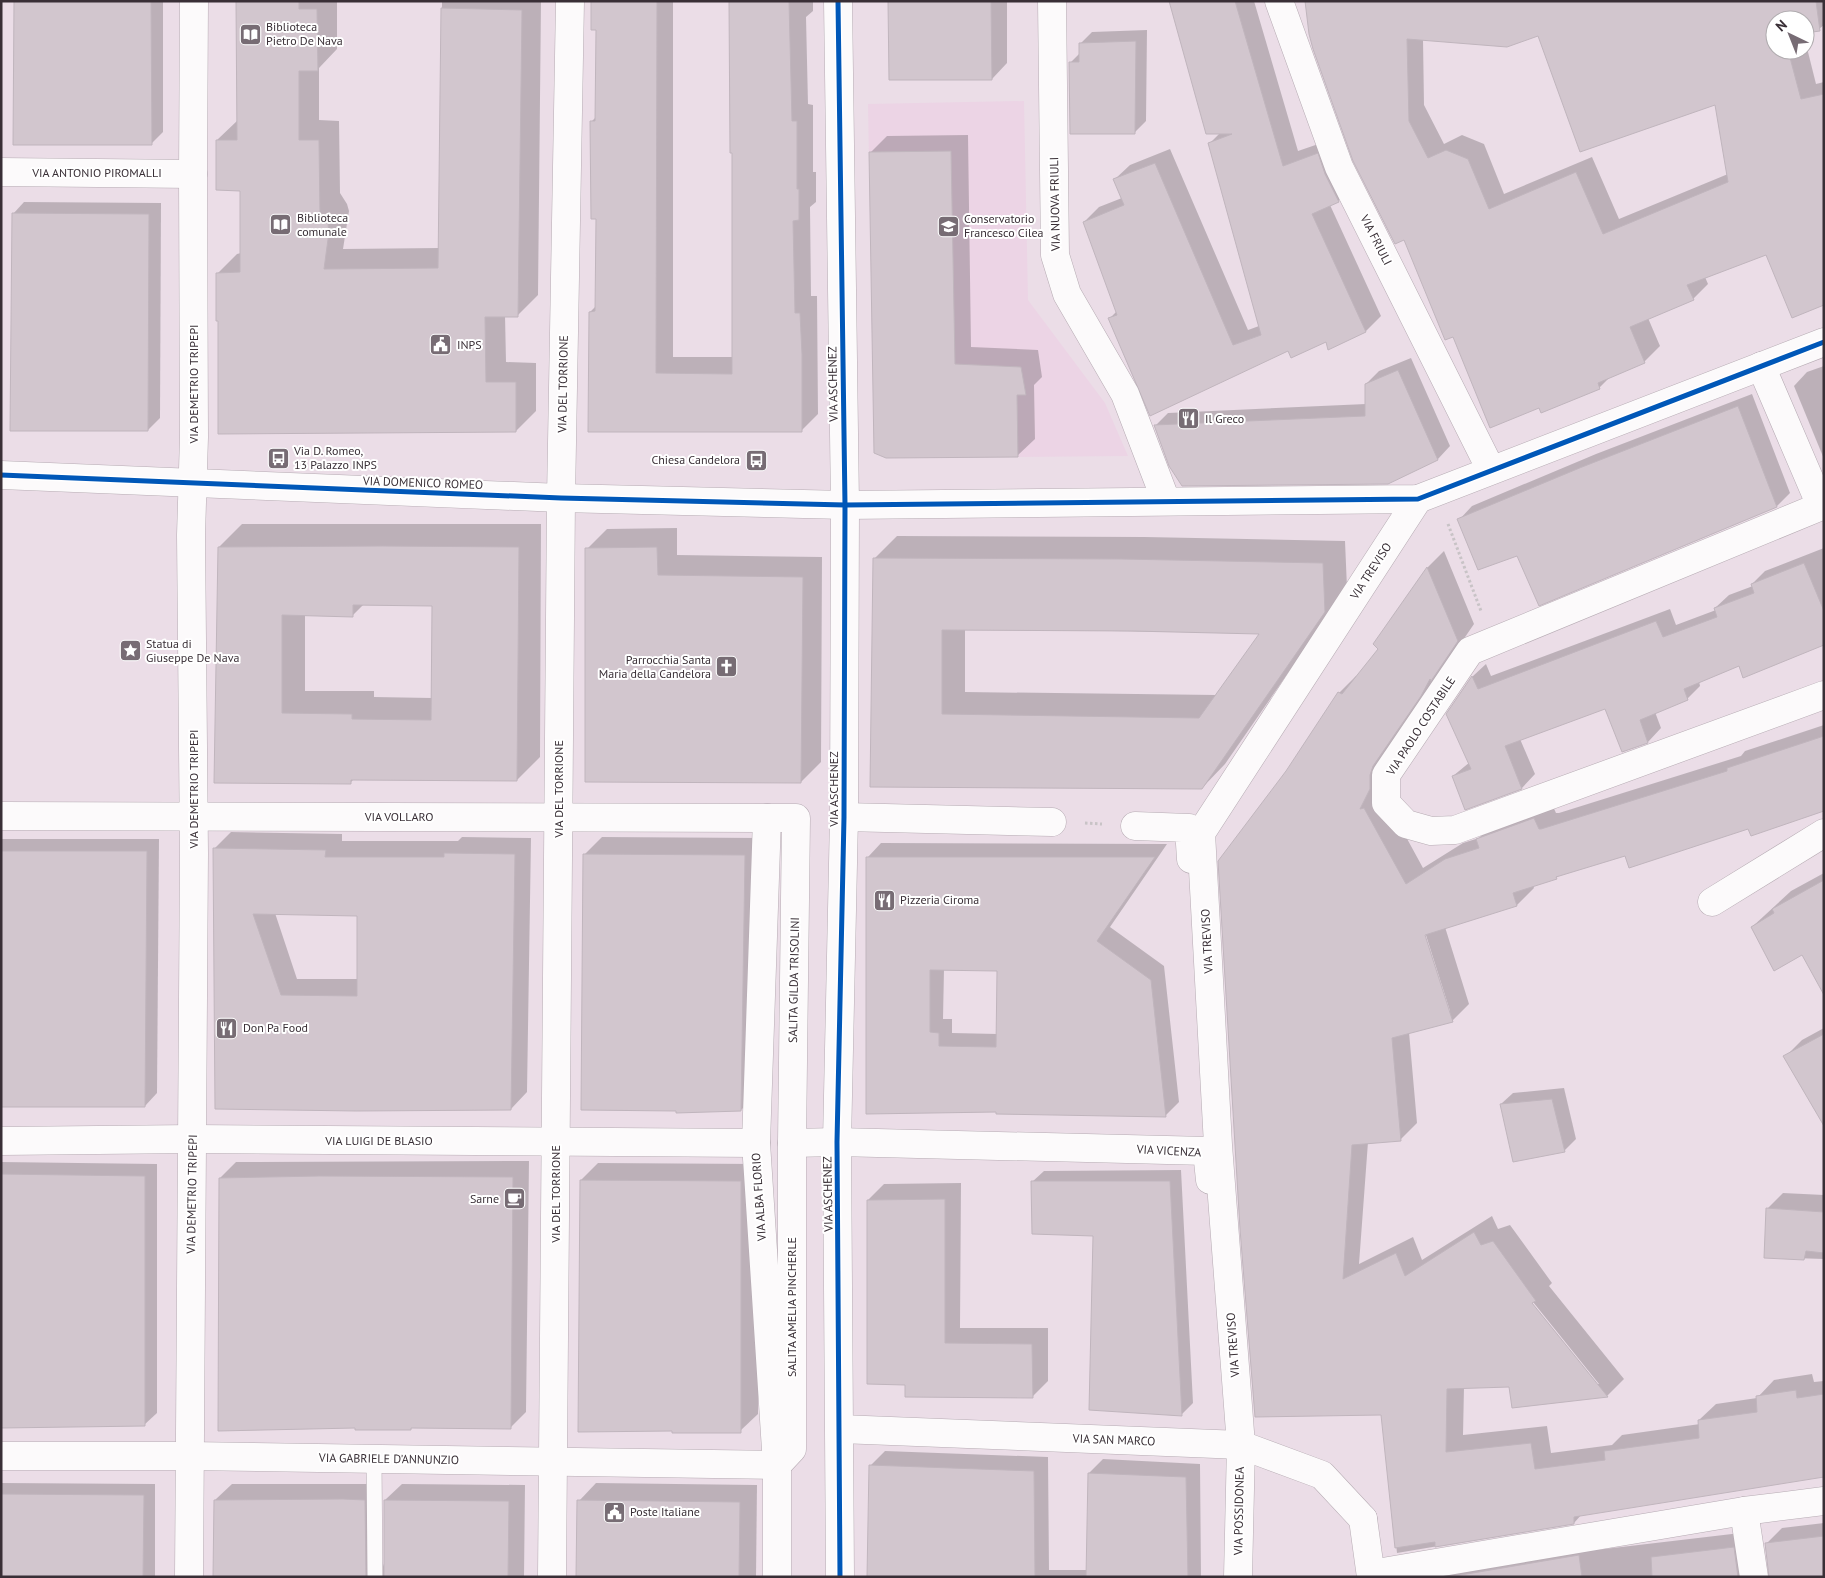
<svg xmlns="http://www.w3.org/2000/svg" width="1825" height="1578" font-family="'PT Sans',sans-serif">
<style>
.built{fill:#ecd4e5}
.shadow{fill:#0003;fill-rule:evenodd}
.building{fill:#d2c6ce;stroke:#c0b5bd;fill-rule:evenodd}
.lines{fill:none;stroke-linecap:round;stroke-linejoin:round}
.service-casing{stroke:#b6abb3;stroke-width:16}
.minor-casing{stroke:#b6abb3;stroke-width:29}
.tertiary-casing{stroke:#b6abb3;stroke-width:29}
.path{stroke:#c8c3c6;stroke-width:3;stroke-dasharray:2.5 2.5;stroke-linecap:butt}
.service{stroke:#fcfafb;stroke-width:15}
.minor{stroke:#fcfafb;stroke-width:28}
.tertiary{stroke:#fcfafb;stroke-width:28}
.cycleway-casing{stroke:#fff;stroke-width:8}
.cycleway{stroke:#0057b8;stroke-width:5}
.labels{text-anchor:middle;stroke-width:4;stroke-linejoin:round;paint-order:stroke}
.poi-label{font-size:12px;fill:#392f36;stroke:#fff;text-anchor:start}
.street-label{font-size:12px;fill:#392f36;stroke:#fff}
</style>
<rect width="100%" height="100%" fill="#ebdde7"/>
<path class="built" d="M1024 101 1028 300 1105 403 1128 456 886 458 874 449 868 104Z"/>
<g class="shadow">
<path d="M15 1H163V132L151 144Z"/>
<path d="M237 1H337V49L319 68V120L339 121 340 193 347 204 349 211 343 249 440 248 442 1H541L538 295 518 315H505L506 362 536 363V411L516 431 217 274 237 254 241 253V190L217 140 238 120Z"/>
<path d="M592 1H673V357H734L733 152 731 1H813V11L806 17 808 104 813 105V172H816V202L810 207 811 296H817L818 414 801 431H590V312L596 306 597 218 591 122 596 117 597 29Z"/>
<path d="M890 1H1007V63L992 79Z"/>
<path d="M1171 1H1254L1298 151 1333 139 1353 186 1338 201 1330 205 1381 316 1366 331 1288 350 1151 414 1110 318 1117 311 1084 222 1099 207 1122 198 1114 180 1130 165 1170 149 1248 330 1259 326 1210 143 1220 133Z"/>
<path d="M1457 1H1824V25L1819 29 1805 32V20H1775V50H1805V40L1816 84 1824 82V304L1767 253 1705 277 1708 284 1693 299 1648 318 1660 346 1644 362 1610 377 1599 388 1540 406 1454 336 1405 238 1310 34 1423 39 1424 105 1444 144 1462 135 1484 144 1504 194 1592 157 1619 219 1728 174 1716 103Z"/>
<path d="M1147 30 1146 121 1134 133 1070 63 1080 53V44L1092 32Z"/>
<path d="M968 135 971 347 1038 350 1042 377 1034 385 1035 439 1017 456H887L870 153 887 136Z"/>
<path d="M24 202 161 203 160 418 148 430 13 214Z"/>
<path d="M1411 358 1450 446 1438 459 1155 426 1168 413 1366 404V384L1379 371Z"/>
<path d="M1824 366V459L1794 386 1807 372Z"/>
<path d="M1752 394 1790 493 1777 506 1539 604 1518 554 1459 520 1472 506 1596 454Z"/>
<path d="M242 524H541L540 757 517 780 354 779 350 783 215 781 219 547ZM364 604 433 605 432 698 374 697V691H305V614L353 615Z"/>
<path d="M677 528V555L822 557 821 762 801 782 587 549 607 529Z"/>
<path d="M897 536 1145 537 1345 541 1347 588 1225 764 1202 788 871 786 874 559ZM965 629 1261 633 1217 695 965 692Z"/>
<path d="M1824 548V644L1739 665 1699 681 1700 686 1687 699 1655 712 1661 728 1648 742 1623 751 1605 707 1520 739 1535 774 1522 788 1466 808 1453 776 1470 762 1448 714 1473 676 1486 664 1491 676 1670 609 1676 625 1716 610 1715 608 1729 595 1753 586 1752 584 1765 571Z"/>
<path d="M1444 551 1474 624 1448 662 1381 791 1423 868 1463 843 1479 838 1494 822 1551 802 1556 813H1559L1741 756 1745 751 1824 725V809L1626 855 1559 875 1556 878 1533 885 1534 888 1517 905 1445 927 1469 1004 1452 1021 1409 1032 1417 1123 1400 1140 1368 1142 1359 1264 1413 1237 1422 1260 1492 1216 1498 1229 1510 1225 1552 1283 1549 1286 1624 1379 1607 1396 1513 1406 1510 1385 1464 1387 1463 1435 1547 1426 1551 1453 1612 1445 1622 1435 1700 1424 1699 1420 1716 1404 1757 1398 1774 1380 1812 1374 1814 1382 1824 1381V1476L1582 1514 1574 1523 1397 1553 1382 1414 1256 1416 1287 772 1339 693 1356 676 1357 677 1380 649 1375 644 1428 567ZM1422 929H1424L1450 1011H1448ZM1529 1297 1599 1384H1595L1527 1299Z"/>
<path d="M231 832 342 834V841H458L462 837 531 838 527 1092 511 1109 216 1108 214 849ZM275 913 358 915V979H297Z"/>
<path d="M602 837 762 838 758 1093 741 1110 584 855Z"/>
<path d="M2 839H159L157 1093 145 1106 1 1105Z"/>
<path d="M881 843 1167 844 1110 927 1164 966 1179 1102 1165 1116 997 1111 867 1112 868 857ZM944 969H998V1034L952 1033V1019H943Z"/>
<path d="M1824 873V948L1803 953 1752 927 1791 891Z"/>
<path d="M1824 1028V1107L1785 1057 1802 1040Z"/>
<path d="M1564 1088 1576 1139 1564 1151 1501 1104 1513 1093Z"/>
<path d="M529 1161 526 1412 510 1428 412 1427 411 1429 220 1178 236 1162Z"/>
<path d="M1 1162 157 1164V1413L144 1425 1 1426Z"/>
<path d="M598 1163 758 1164V1414L740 1431 581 1180Z"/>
<path d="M1181 1170 1193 1403 1182 1414 1094 1235 1032 1182 1044 1171Z"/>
<path d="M961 1183 960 1328H1048V1381L1032 1397 906 1383 868 1200 884 1184Z"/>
<path d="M1783 1193 1824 1195V1259L1766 1257 1767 1209Z"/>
<path d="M885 1451 1048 1457 1049 1570H1087L1089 1473 1103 1459 1200 1464 1201 1577H868L870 1466Z"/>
<path d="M1 1483 155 1484V1577H1Z"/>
<path d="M596 1483 757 1485 756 1577H578L579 1501Z"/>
<path d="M232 1484H381L382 1560 385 1570V1500L402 1484 525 1485 524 1577H215V1500Z"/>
<path d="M1824 1523V1577H1409L1596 1550 1749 1532 1764 1576 1770 1577 1766 1544 1782 1528Z"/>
</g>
<g class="building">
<path d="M14 1H151L152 145H13Z"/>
<path d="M236 1H299V9H317L318 71H299V140H319L320 214 328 224 329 232 324 269 438 268 441 8 522 10 518 317H485L486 382H516V432L218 434V321H216V273L240 272V191L216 190V140H237Z"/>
<path d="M591 1H657L656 373 732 374V153H730L729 1H789L792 121H797V189H799V220L793 221 795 313H800L802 354V432H588L589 312 595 311 596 219H591L590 121H595L596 30H591Z"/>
<path d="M888 1H991L992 80H889Z"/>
<path d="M1169 1H1235L1283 166 1318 153 1325 174 1339 202 1312 214 1366 332 1328 350 1326 342 1291 358 1288 351 1150 416 1108 318 1117 315 1083 222 1124 205 1113 179 1155 163 1233 345 1261 335 1208 143 1232 134H1206Z"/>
<path d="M1305 1H1816L1820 31 1805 33V20H1775V50H1788L1801 99 1824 94V305L1792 318 1766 255 1687 285 1694 300 1630 327 1645 363 1598 383 1600 389 1541 413 1539 408 1490 428 1453 337 1445 340 1404 240 1395 244 1353 161 1313 49 1309 34ZM1538 36 1580 152 1715 105 1728 182 1603 234 1576 172 1489 209 1468 159 1446 150 1428 158 1409 121 1407 39 1507 47Z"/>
<path d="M1136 41 1135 134H1070L1069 62H1079V43Z"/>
<path d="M951 151 955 364 1021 367 1026 395H1017L1018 457 886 458 874 453 869 152Z"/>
<path d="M12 213 149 214 148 431H10Z"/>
<path d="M1398 370 1438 460 1388 484 1182 486 1169 466 1154 425 1365 416V384Z"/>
<path d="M1738 406 1777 507 1539 606 1517 556 1478 570 1457 519 1582 467Z"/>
<path d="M382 546 519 547 517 781 351 780V784L214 783 218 547ZM353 605 432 606 431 720 352 719V714L282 713V615L353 617Z"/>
<path d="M657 547 658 575 803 577 801 783 585 782V548Z"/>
<path d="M873 558 1121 559 1323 563 1325 612 1202 789 870 787ZM942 630 1132 631 1259 634 1199 718 942 714Z"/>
<path d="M1804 563 1824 611V645L1743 678 1739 666 1684 689 1688 700 1640 720 1648 743 1622 752 1605 709 1505 746 1522 789 1465 810 1452 776 1471 769 1446 714 1472 676 1478 689 1656 621 1663 637 1717 617 1714 608 1754 593 1751 584Z"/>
<path d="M1427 567 1458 641 1431 681 1430 679 1421 696 1373 766 1370 775V789L1360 809 1364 808 1406 884 1445 859 1479 848 1476 839 1534 818 1539 829H1541L1727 771V768L1824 736V811L1751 836 1748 829 1629 868 1625 856 1556 877 1557 879 1513 893 1517 906 1425 935 1453 1022 1392 1038 1401 1141 1352 1145 1343 1279 1396 1253 1405 1276 1474 1232 1481 1245 1493 1241 1536 1301 1532 1303 1608 1397 1512 1408 1509 1387 1447 1389 1446 1452 1531 1443 1535 1469 1605 1460 1604 1451 1699 1438 1698 1420 1757 1412 1756 1396 1796 1390 1797 1398 1824 1394V1477L1574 1517V1524L1435 1547V1542L1395 1548 1381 1415 1255 1417 1240 1229 1218 861 1286 771 1338 692 1342 694 1378 649 1373 644Z"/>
<path d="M213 848 326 850 325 857H444V853L515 854 511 1110 356 1111 215 1109ZM253 914 357 916V996L281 995Z"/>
<path d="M1 851H147L145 1107H1Z"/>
<path d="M583 854 745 855 741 1111 676 1113V1111L581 1110Z"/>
<path d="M866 857H1155L1097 941 1151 980 1166 1117 996 1114V1112L866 1114ZM930 970 997 971 996 1047 939 1046V1033L930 1032Z"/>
<path d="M1824 880V995L1802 955 1774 971 1751 927 1774 913 1772 909Z"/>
<path d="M1824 1034V1126L1783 1056Z"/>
<path d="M1552 1099 1565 1152 1513 1162 1500 1104Z"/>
<path d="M1 1174 145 1176V1426L1 1428Z"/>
<path d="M319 1176 513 1177 511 1429 411 1428V1430H355V1428L218 1431 219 1178Z"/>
<path d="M580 1180 741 1181V1433H672V1431L578 1432Z"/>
<path d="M1031 1181H1170L1182 1416 1089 1410 1093 1236 1032 1234Z"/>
<path d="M945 1199V1343L1032 1344 1033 1398 905 1397V1385L867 1384V1200Z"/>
<path d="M1766 1208 1824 1212V1253L1806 1251 1804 1260 1764 1258Z"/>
<path d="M869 1465 1034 1471 1035 1577H867Z"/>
<path d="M1088 1473 1186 1477 1188 1577H1086Z"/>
<path d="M1 1494 144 1495 143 1577H1Z"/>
<path d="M343 1499 365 1500 366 1577H213L214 1500Z"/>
<path d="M384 1500 509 1501 508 1577H384Z"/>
<path d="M577 1500 740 1502 739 1577H576Z"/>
<path d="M1824 1536V1577H1769L1765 1543Z"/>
<path d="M1734 1547 1738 1577H1652L1651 1557Z"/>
<path d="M1579 1555 1582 1577H1449Z"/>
</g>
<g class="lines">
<defs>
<path id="service" d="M374 1459 375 1577"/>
<g id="minor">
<path d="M838 1 845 505 844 817 837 1142 840 1577"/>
<path d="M1052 1 1055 255 1067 294 1125 394 1166 501"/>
<path d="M1279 1 1339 167 1491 470"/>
<path d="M1 172 193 174"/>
<path d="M1761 366 1821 506"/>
<path d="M1 475 561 498 845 505 1418 499 1824 342"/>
<path d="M1824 505 1470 651 1386 775V803L1406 824 1431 831 1455 830 1824 695"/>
<path d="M1 816 796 818 792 1143V1449L777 1465"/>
<path d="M844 817 1052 822"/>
<path d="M767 818 756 1143 777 1465V1577"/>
<path d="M1135 826 1189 828 1191 859"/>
<path d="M1712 902 1824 833"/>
<path d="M1 1141 193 1139 756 1143"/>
<path d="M792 1143 837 1142 1207 1151 1210 1180"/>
<path d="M840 1429 1241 1445 1322 1475 1363 1519"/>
<path d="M1 1456H189L777 1465"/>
<path d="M1744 1511 1754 1577"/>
<path d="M1371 1574 1744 1511 1824 1501"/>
<path d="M189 1577 194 853 191 535 194 437 193 174 194 1"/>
<path d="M552 1577 561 498 570 1"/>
<path d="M1238 1577 1241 1445 1218 1145 1201 833 1418 499"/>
</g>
<path id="tertiary" d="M1363 1519 1371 1577"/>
</defs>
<use href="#service" class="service-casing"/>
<use href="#minor" class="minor-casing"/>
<use href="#tertiary" class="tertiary-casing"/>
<g class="path">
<path d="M1448 524 1481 611"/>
<path d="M1085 823 1102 824"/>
</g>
<use href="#service" class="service"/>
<use href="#minor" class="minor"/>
<use href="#tertiary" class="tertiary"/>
<defs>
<g id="cycleway">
<path d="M838 1 845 505 844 817 837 1142 840 1577"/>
<path d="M1 475 561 498 845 505 1418 499 1824 342"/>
</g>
</defs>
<use href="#cycleway" class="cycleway-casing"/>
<use href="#cycleway" class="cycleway"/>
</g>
<defs>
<symbol id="library-square" viewBox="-11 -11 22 22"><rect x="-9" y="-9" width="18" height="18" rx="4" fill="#776c74" stroke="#fff"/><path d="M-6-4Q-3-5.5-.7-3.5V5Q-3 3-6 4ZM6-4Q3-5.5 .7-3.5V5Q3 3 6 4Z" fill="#fff"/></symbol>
<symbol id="school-square" viewBox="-11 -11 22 22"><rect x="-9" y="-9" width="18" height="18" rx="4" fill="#776c74" stroke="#fff"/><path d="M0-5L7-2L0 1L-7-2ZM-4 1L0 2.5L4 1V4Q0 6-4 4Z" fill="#fff"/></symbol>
<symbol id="civic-square" viewBox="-11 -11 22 22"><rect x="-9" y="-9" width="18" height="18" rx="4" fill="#776c74" stroke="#fff"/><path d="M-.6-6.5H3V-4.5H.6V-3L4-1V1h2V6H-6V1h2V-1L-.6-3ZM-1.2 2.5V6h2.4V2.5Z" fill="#fff"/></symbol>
<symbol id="restaurant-square" viewBox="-11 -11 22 22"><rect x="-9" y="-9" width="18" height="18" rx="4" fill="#776c74" stroke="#fff"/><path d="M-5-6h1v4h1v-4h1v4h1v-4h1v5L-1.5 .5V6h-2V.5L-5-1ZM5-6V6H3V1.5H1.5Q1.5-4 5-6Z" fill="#fff"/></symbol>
<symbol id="bus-square" viewBox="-11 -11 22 22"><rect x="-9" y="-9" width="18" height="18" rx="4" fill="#776c74" stroke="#fff"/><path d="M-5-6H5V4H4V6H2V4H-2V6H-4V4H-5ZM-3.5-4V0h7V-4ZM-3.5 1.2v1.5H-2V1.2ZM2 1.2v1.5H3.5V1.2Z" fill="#fff"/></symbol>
<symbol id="sight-square" viewBox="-11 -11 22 22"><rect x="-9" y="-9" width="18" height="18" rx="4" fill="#776c74" stroke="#fff"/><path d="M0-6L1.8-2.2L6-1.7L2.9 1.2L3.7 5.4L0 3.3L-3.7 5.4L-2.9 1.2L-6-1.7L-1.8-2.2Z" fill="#fff"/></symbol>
<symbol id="church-square" viewBox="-11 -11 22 22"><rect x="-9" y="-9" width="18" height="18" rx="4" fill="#776c74" stroke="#fff"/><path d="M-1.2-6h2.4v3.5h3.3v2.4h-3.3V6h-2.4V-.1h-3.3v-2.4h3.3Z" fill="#fff"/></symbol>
<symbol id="cafe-square" viewBox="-11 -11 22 22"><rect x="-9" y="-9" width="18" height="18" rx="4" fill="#776c74" stroke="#fff"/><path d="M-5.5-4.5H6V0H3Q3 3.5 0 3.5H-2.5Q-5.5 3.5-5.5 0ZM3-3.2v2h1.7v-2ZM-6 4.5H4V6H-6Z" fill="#fff"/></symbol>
</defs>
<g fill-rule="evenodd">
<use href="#library-square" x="238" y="22" width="25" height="25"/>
<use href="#library-square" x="268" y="212" width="25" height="25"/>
<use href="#school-square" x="936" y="214" width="25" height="25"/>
<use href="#civic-square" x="428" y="332" width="25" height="25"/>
<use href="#restaurant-square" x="1176" y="406" width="25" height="25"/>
<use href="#bus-square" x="266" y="446" width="25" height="25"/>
<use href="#bus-square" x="744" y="448" width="25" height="25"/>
<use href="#sight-square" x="118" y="638" width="25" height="25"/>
<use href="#church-square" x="714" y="654" width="25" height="25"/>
<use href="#restaurant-square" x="872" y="888" width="25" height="25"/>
<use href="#restaurant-square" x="214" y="1016" width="25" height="25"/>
<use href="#cafe-square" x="502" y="1186" width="25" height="25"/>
<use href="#civic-square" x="602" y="1500" width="25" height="25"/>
</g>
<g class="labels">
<g class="poi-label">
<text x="266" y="31">Biblioteca<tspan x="266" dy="14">Pietro De Nava</tspan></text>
<text x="297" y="222">Biblioteca<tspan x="297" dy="14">comunale</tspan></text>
<text x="964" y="223">Conservatorio<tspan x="964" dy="14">Francesco Cilea</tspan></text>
<text x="457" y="349">INPS</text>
<text x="1205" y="423">Il Greco</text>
<text x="294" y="455">Via D. Romeo,<tspan x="294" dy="14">13 Palazzo INPS</tspan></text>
<text x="740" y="464" text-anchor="end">Chiesa Candelora</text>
<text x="146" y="648">Statua di<tspan x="146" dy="14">Giuseppe De Nava</tspan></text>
<text x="711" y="664" text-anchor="end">Parrocchia Santa<tspan x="711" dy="14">Maria della Candelora</tspan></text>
<text x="900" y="904">Pizzeria Ciroma</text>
<text x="243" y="1032">Don Pa Food</text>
<text x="499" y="1203" text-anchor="end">Sarne</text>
<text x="630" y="1516">Poste Italiane</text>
</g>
<g class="street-label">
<text x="97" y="177">VIA ANTONIO PIROMALLI</text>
<text transform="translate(1055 204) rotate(-91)" y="4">VIA NUOVA FRIULI</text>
<text transform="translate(1376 240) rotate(63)" y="4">VIA FRIULI</text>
<text transform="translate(194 384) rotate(-90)" y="4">VIA DEMETRIO TRIPEPI</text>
<text transform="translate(563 384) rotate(-89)" y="4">VIA DEL TORRIONE</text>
<text transform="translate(833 384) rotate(-91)" y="4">VIA ASCHENEZ</text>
<text transform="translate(423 483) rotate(2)" y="4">VIA DOMENICO ROMEO</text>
<text transform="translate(1371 571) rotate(-57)" y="4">VIA TREVISO</text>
<text transform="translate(1421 726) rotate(-57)" y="4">VIA PAOLO COSTABILE</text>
<text transform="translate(194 789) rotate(-90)" y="4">VIA DEMETRIO TRIPEPI</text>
<text transform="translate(559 789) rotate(-90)" y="4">VIA DEL TORRIONE</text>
<text transform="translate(834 789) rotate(-90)" y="4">VIA ASCHENEZ</text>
<text x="399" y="821">VIA VOLLARO</text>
<text transform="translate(1207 941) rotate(-93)" y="4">VIA TREVISO</text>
<text transform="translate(794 980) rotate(-89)" y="4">SALITA GILDA TRISOLINI</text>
<text x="379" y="1145">VIA LUIGI DE BLASIO</text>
<text transform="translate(1169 1151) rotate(3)" y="4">VIA VICENZA</text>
<text transform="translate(192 1194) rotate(-89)" y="4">VIA DEMETRIO TRIPEPI</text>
<text transform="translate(556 1194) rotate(-90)" y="4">VIA DEL TORRIONE</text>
<text transform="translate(828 1194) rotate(-91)" y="4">VIA ASCHENEZ</text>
<text transform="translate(759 1197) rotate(-94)" y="4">VIA ALBA FLORIO</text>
<text transform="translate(792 1307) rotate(-90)" y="4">SALITA AMELIA PINCHERLE</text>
<text transform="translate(1233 1345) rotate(-94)" y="4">VIA TREVISO</text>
<text transform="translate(1114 1440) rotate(2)" y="4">VIA SAN MARCO</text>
<text transform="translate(389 1459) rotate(1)" y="4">VIA GABRIELE D'ANNUNZIO</text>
<text transform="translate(1239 1511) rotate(-89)" y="4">VIA POSSIDONEA</text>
</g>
</g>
<rect width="1825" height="1578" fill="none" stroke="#392f36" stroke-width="5"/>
<g transform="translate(1790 35) rotate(317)"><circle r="24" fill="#ffffff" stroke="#b0acaf"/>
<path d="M0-4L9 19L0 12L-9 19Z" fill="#776c74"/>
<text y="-8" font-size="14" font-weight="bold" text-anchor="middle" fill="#392f36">N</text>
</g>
</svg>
